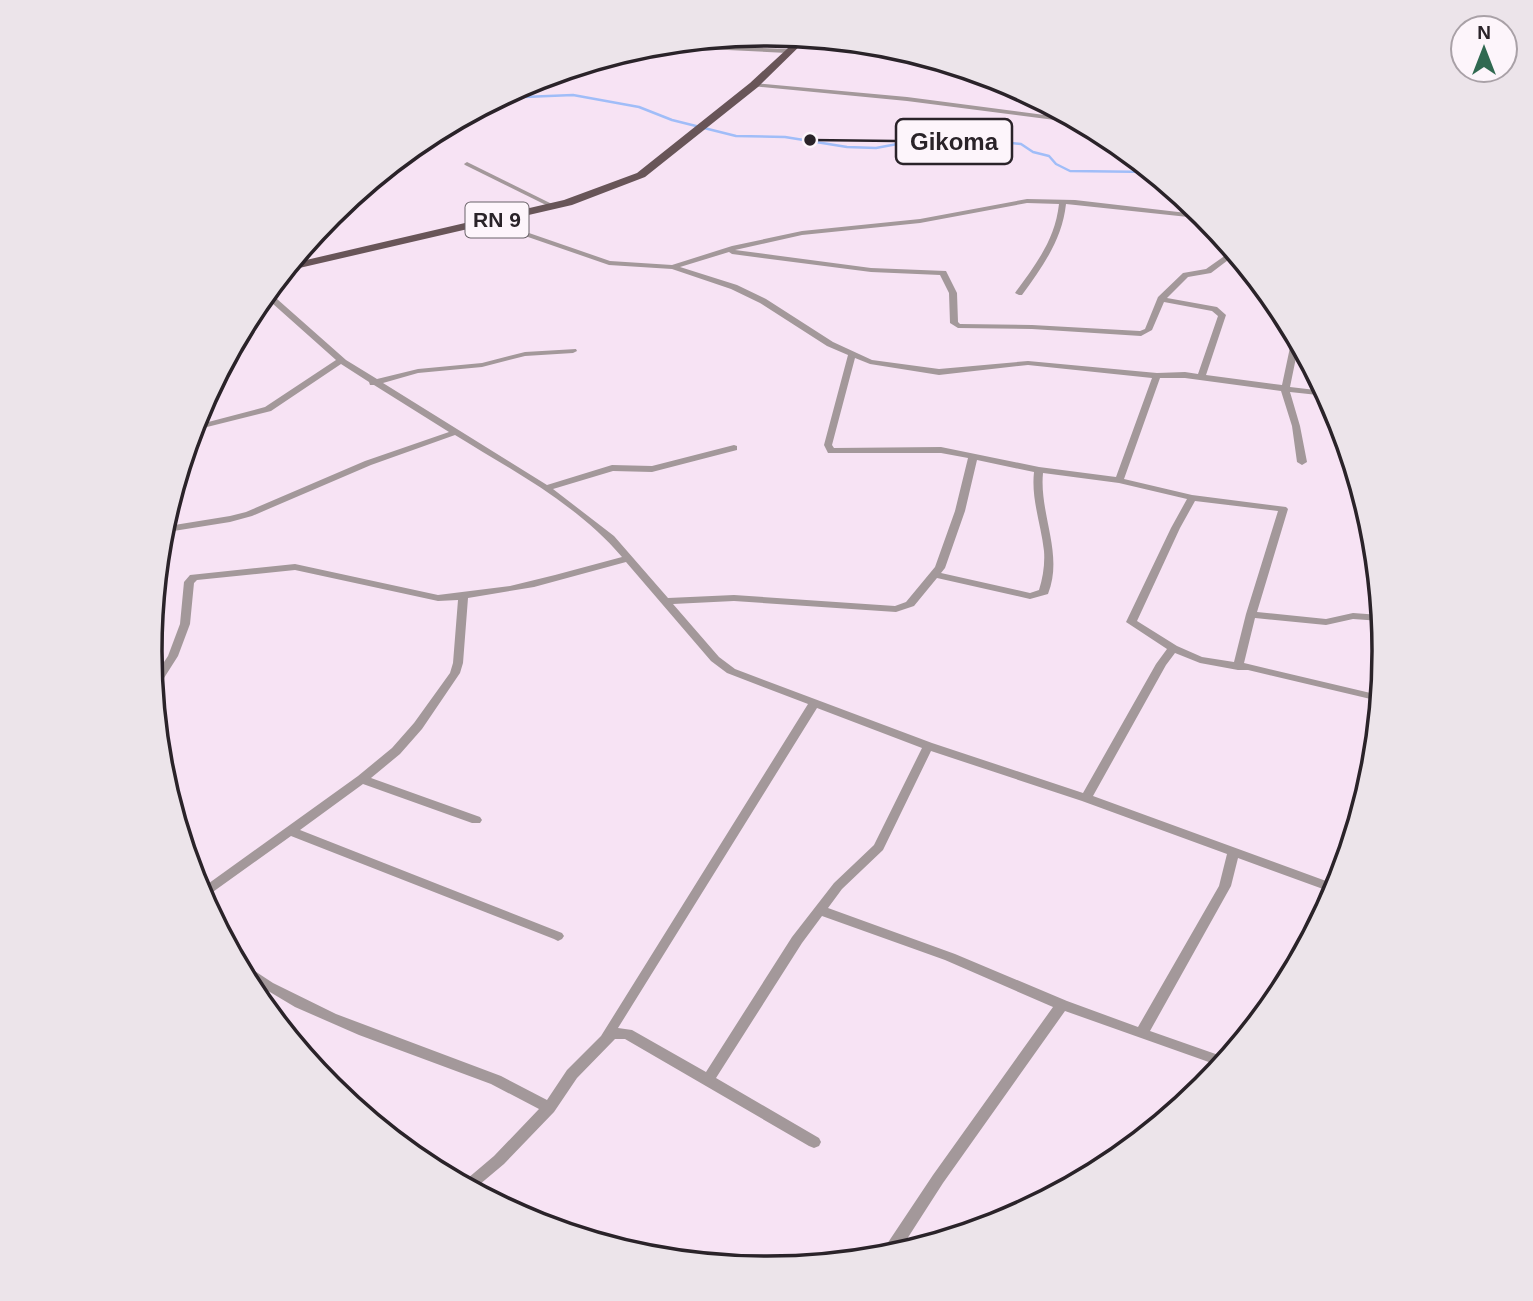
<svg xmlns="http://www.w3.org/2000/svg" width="1533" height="1301" font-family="Arial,sans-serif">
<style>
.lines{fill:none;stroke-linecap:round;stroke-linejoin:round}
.stream{stroke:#a0bdf8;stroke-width:2.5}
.minor{fill:#a3989a;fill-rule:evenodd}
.primary{fill:#685558;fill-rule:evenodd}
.labels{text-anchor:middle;stroke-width:7;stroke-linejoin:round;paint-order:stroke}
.shield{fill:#fdf5fb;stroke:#696268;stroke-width:2}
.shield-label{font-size:21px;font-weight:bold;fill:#2a2329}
.rim{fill:none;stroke:#2a2329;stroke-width:3.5}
.leader{fill:none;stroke:#2a2329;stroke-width:2.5}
.callout-dot{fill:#2a2329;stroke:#fdf5fb;stroke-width:2.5}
.callout{fill:#fdf5fb;stroke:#2a2329;stroke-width:2.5}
.callout-label{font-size:24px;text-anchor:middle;font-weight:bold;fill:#2a2329}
</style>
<rect width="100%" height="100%" fill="#f7e3f4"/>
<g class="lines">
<path class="stream" d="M457 119 476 117 524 97 573 95 639 107 672 120 736 136 785 137 847 147 876 148 945 135 1021 144 1033 152 1049 156 1056 164 1070 171 1152 172"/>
<g class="minor">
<path d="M802 37 893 47 906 51 804 40 802 39Z"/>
<path d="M659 44 787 49 790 51 787 53 644 46Z"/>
<path d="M754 83 907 97 1075 119 1081 122 1078 123 907 101 752 86 751 85Z"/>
<path d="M467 162 556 206 558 207 552 208 465 165 464 164Z"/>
<path d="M1027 199 1075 200 1204 215 1207 219 1066 204C1062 240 1043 266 1022 295H1019L1015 293C1036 264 1055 240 1059 204L1027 203 920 223 802 235 735 250 871 268 946 271 957 293 958 322 960 324 1032 325 1140 331 1145 329 1158 297 1183 273 1206 269 1233 250 1236 254 1211 273 1188 277 1167 298 1217 307 1226 315 1206 375 1282 385 1292 338 1295 336 1299 343 1290 387 1324 391 1327 396 1290 392 1300 426 1307 462 1302 465 1297 462 1292 426 1281 391 1185 378H1160L1124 479 1192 495 1286 507 1288 509 1257 612 1326 619 1353 613 1380 615 1381 621 1353 619 1326 625 1255 618 1244 663 1379 695V701L1248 670H1238L1200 663 1175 653 1166 665 1093 796 1337 885 1334 893 1238 858 1231 886 1150 1031 1227 1058 1220 1066 1065 1011 943 1183 898 1253 879 1256 933 1175 1053 1007 945 960 822 916 802 943 716 1078 819 1138 821 1142 819 1146 814 1148 809 1146 625 1039H615L577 1078 554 1112 504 1164 473 1190 461 1184 494 1156 539 1109 491 1084 359 1035 295 1007 245 977 237 963 244 964 273 983 336 1014 501 1076 547 1100 567 1070 601 1036 808 704 727 673 711 661 626 562 534 587 468 598 463 663 460 673 422 729 400 754 371 778 480 817 482 820 480 823H472L363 784 300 830 562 933 564 936 562 939 558 941 554 939 291 836 203 899 198 891 358 776 392 748 414 723 450 673 453 663 458 600 438 601 295 570 197 580 194 583 190 624 178 656 157 689 153 690 152 680 168 656 180 624 184 582 190 575 295 564 438 595 510 586 555 575 622 557C577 504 513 471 455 435L371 465 252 516 230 522 161 533 162 527 230 516 246 512 365 461 449 432 374 385H370L369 382 341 364 271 411 191 431 193 426 265 407 336 360 263 295 268 291 346 360 377 379 418 369 482 363 525 352 576 349 577 351 573 353 525 356 482 367 418 373 383 383 547 485 612 465 652 466 734 445 737 446V450L652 472 613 471 553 489 614 536 668 598 734 595 895 606 906 602 935 567 955 511 968 458 941 453H828L824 445 848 355 827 346 760 303 731 289 672 269 609 265 528 237 463 229 459 227 463 225 529 233 610 261 672 265 732 246 802 231 920 219ZM729 252 732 254 871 272 940 275 949 293 950 323 958 328 1032 329 1141 336 1152 330 1164 302 1212 311 1218 316 1198 374 1185 372 1157 373 1028 361 939 369 872 360 833 342 766 299 737 285 680 267ZM855 358 870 364 939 375 1028 365 1152 378 1116 477 1039 467 941 447 834 448 832 445ZM977 460 1034 472C1031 499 1041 524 1044 551 1045 564 1043 577 1039 590L1030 593 941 573 945 568 965 511ZM1043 473 1119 483 1187 499 1171 528 1126 622 1167 649 1156 664 1083 793 932 743 735 669 719 657 673 604 734 601 896 612 914 606 937 578 1030 599 1048 594C1064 554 1039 514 1043 473ZM1195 501 1278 511 1246 614 1234 662 1202 657 1177 646 1137 621 1180 528ZM817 708 922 748 874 845 834 883 792 937 706 1072 632 1030 618 1028ZM931 751 1082 801 1227 854 1219 886 1138 1027 1067 1001 955 954 828 908 842 889 883 850Z"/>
</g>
<path class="primary" d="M800 37H809L758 87 645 177 572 205 282 272 289 264 564 200 637 173 750 83Z"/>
</g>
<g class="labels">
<rect class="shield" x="465.5" y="202.5" width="63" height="35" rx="5"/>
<g class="shield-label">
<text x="497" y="227">RN 9</text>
</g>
</g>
<path d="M0 0H1533V1301H0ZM162 651a605 605 0 1 1 1210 0a605 605 0 1 1-1210 0Z" fill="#ece4ea" fill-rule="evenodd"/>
<path class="rim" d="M162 651a605 605 0 1 1 1210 0a605 605 0 1 1-1210 0Z"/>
<path class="leader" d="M810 140L896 141"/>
<circle class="callout-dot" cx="810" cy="140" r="7"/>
<rect class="callout" x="896" y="119" width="116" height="45" rx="7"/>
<g class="callout-label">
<text x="954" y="150">Gikoma</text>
</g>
<g transform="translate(1484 49)"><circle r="33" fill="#fdf5fb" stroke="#a9a1a7" stroke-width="2"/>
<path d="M0-5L12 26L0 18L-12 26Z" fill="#306951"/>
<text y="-10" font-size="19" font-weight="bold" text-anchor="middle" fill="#2a2329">N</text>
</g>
</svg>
